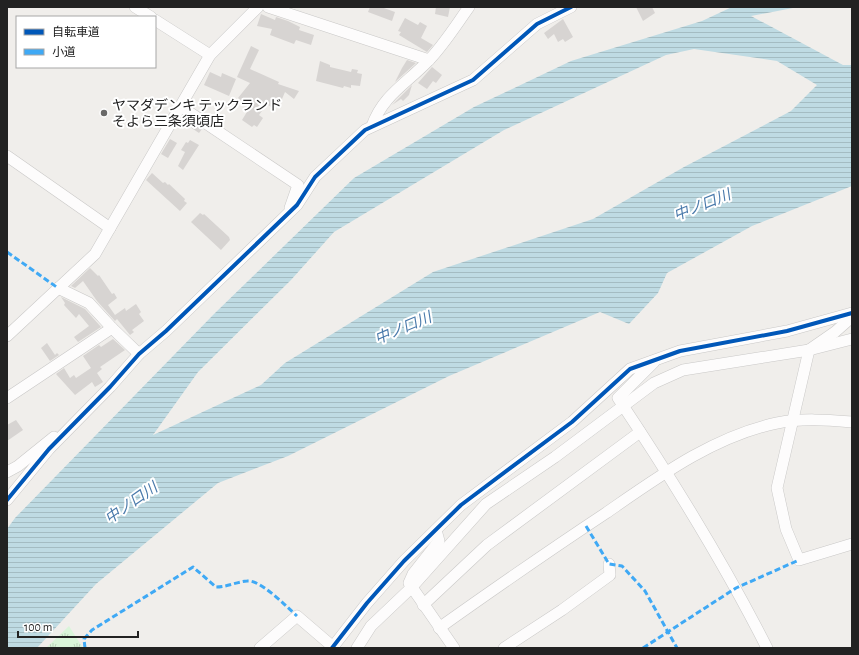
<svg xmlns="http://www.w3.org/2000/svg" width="859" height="655" font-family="'Alegreya Sans','Noto Sans JP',sans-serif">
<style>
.park{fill:url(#park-tufts)}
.water{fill:url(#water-rules);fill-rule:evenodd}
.building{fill:#d7d4d2}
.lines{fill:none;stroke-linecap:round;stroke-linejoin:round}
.minor-casing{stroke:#c9c8c7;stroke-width:12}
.minor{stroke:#fdfcfc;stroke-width:11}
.quiet{stroke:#3fa9f5;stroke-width:3;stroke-dasharray:6 3;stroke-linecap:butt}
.cycleway-casing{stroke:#fff;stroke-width:6}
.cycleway{stroke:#0057b8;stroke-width:4}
.poi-dot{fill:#6a6968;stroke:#fff;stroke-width:1.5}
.labels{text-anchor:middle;stroke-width:4;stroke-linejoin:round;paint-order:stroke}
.poi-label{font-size:14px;fill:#222;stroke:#fff;text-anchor:start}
.water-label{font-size:15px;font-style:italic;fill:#4a7aab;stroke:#fff}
</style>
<defs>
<pattern id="park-tufts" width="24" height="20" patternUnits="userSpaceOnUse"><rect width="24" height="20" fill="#daf5da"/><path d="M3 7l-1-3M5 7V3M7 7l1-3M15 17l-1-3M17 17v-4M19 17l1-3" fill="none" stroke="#bbd2bb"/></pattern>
<pattern id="water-rules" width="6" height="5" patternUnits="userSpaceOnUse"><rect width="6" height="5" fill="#bfdbe3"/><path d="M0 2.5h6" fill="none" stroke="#a4bcc2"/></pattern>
</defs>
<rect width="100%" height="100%" fill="#f0eeeb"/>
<path class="park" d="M69 626 83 648H46Z"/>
<path class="water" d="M732 7H798L751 16 843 65H852V186L752 226 667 273 658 293 629 324 600 312 449 376 288 456 218 483 96 584 37 648H7V529L15 518 214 314 354 178 474 107 571 61 702 21ZM694 49 777 61 817 85 791 111 684 167 593 219 433 272 285 363 261 385 153 435 198 372 291 280 334 232 504 130 666 55Z"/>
<g class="building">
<path d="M370 7H381L395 12 392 21 368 12Z"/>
<path d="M436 7H450L448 17 435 14Z"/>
<path d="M636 7H652L655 13 643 21Z"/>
<path d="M261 14 275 20 276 17 288 21 300 27 299 30 314 35 311 45 296 40 294 44 270 35 272 29 257 26Z"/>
<path d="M405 18 418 25 420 22 427 26 421 38 433 45 427 52 399 35 401 32 398 31Z"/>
<path d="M563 19 573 37 565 42 563 39 558 42 554 34 548 39 544 33Z"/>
<path d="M251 46 259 50 250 69 279 82 278 84 299 91 294 99 285 92 282 99 278 97 271 107 267 104 259 115 263 118 257 127 254 125 252 127 242 120 250 107 238 98 250 83 237 77Z"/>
<path d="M407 60 416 63 395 82 402 68Z"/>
<path d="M320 61 330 65V67L351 72 352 69 358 70 357 73 362 74 360 86 351 85V88L344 86 343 88 316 81Z"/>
<path d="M432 67 442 75 436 83 433 81 427 89 418 83Z"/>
<path d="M210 72 221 77 222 73 236 79 229 96 204 85Z"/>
<path d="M412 85 409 95 403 101 401 99 392 105Z"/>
<path d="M187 119 202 129 199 133 184 123Z"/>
<path d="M170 139 177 143 168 158 161 154Z"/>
<path d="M190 140 199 145 183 170 178 166 185 152 181 150 186 142 188 143Z"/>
<path d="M152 173 163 183 165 182 168 185 169 184 185 199 184 201 187 203 180 211 146 180Z"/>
<path d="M200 213 203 215 204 214 229 237 230 240 221 250 191 222Z"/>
<path d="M90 268 98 276 99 275 112 294 114 293 117 298 108 305 115 315 125 308 126 311 136 304 141 312 139 314 144 321 132 330 134 332 130 335 117 319 115 321 97 301 83 281 75 288 71 286Z"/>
<path d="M61 297 85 309 101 327 78 342 74 337 89 326 79 314 76 318 64 305 65 303Z"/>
<path d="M113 339 125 350 100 367 102 369 97 373 103 382 95 387 92 382 75 395 56 374 64 368 70 378 74 375 76 378 91 368 83 356 99 345 101 347Z"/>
<path d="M47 343 55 355 57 353 59 355 50 361 41 348Z"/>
<path d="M16 420 23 430 7 441V425Z"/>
</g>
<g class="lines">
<defs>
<g id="minor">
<path d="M135 7 151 17"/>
<path d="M268 7 429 60"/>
<path d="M155 20 210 55"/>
<path d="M180 106 298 185 290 208"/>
<path d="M372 126C383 95 406 84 428 61 443 46 456 25 469 7"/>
<path d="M7 156 110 228"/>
<path d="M58 288 89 303 112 328 139 354"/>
<path d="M852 317 835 332 809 350 777 488 786 529 799 560 852 544"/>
<path d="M7 336 95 254 210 55 258 7"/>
<path d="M654 362 618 398C672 479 723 561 767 648"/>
<path d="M7 398 112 328"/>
<path d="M7 472 18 466 54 437"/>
<path d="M7 500 49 449 110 387 139 354 166 331 297 205 315 177 365 130 473 80 537 24 571 7"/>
<path d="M436 530 439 541 413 574 409 583 454 648"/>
<path d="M423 605 487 545 640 432"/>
<path d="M439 628C494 589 550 550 606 513 658 477 714 436 777 423 802 418 827 420 852 422"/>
<path d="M260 648 297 616 332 646"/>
<path d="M332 648 367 603 404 561 461 505 572 422 630 369 680 351 787 331 852 313"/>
<path d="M357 648 371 626 411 588 486 504 555 457 654 383 683 370 809 350 852 339"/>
<path d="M504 648 562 610 610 575 609 564"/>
</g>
</defs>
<use href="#minor" class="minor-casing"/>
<use href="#minor" class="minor"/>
<g class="quiet">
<path d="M7 252 58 288"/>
<path d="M586 526 609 564 622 566 645 591 677 648"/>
<path d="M85 648 84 639 92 630 193 567 216 587C227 587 236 582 247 581 260 579 287 607 297 616"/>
<path d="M643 648 736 588 799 560"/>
</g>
<defs>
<g id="cycleway">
<path d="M7 500 49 449 110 387 139 354 166 331 297 205 315 177 365 130 473 80 537 24 571 7"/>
<path d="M332 648 367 603 404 561 461 505 572 422 630 369 680 351 787 331 852 313"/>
</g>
</defs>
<use href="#cycleway" class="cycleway-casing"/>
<use href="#cycleway" class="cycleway"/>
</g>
<circle class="poi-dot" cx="104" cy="113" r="4"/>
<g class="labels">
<g class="poi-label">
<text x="112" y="110">ヤマダデンキ テックランド<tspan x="112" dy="16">そよら三条須頃店</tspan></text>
</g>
<g class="water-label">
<text transform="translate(702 205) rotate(-22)" y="5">中ノ口川</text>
<text transform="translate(403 328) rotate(-23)" y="5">中ノ口川</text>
<text transform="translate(131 503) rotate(-35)" y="5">中ノ口川</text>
</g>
</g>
<rect width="859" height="655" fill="none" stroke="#222222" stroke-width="16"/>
<rect x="16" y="16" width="140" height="52" fill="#ffffff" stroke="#a7a7a7"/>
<rect x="24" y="29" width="20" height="6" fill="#0057b8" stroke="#a7a7a7"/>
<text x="52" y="36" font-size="12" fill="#222222">自転車道</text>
<rect x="24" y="49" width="20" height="6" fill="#3fa9f5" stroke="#a7a7a7"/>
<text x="52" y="56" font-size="12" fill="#222222">小道</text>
<path d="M18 631v6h120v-6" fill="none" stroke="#222222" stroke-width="2"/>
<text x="24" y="631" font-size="12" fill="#222222" stroke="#ffffff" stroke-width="3" paint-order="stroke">100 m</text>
</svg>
